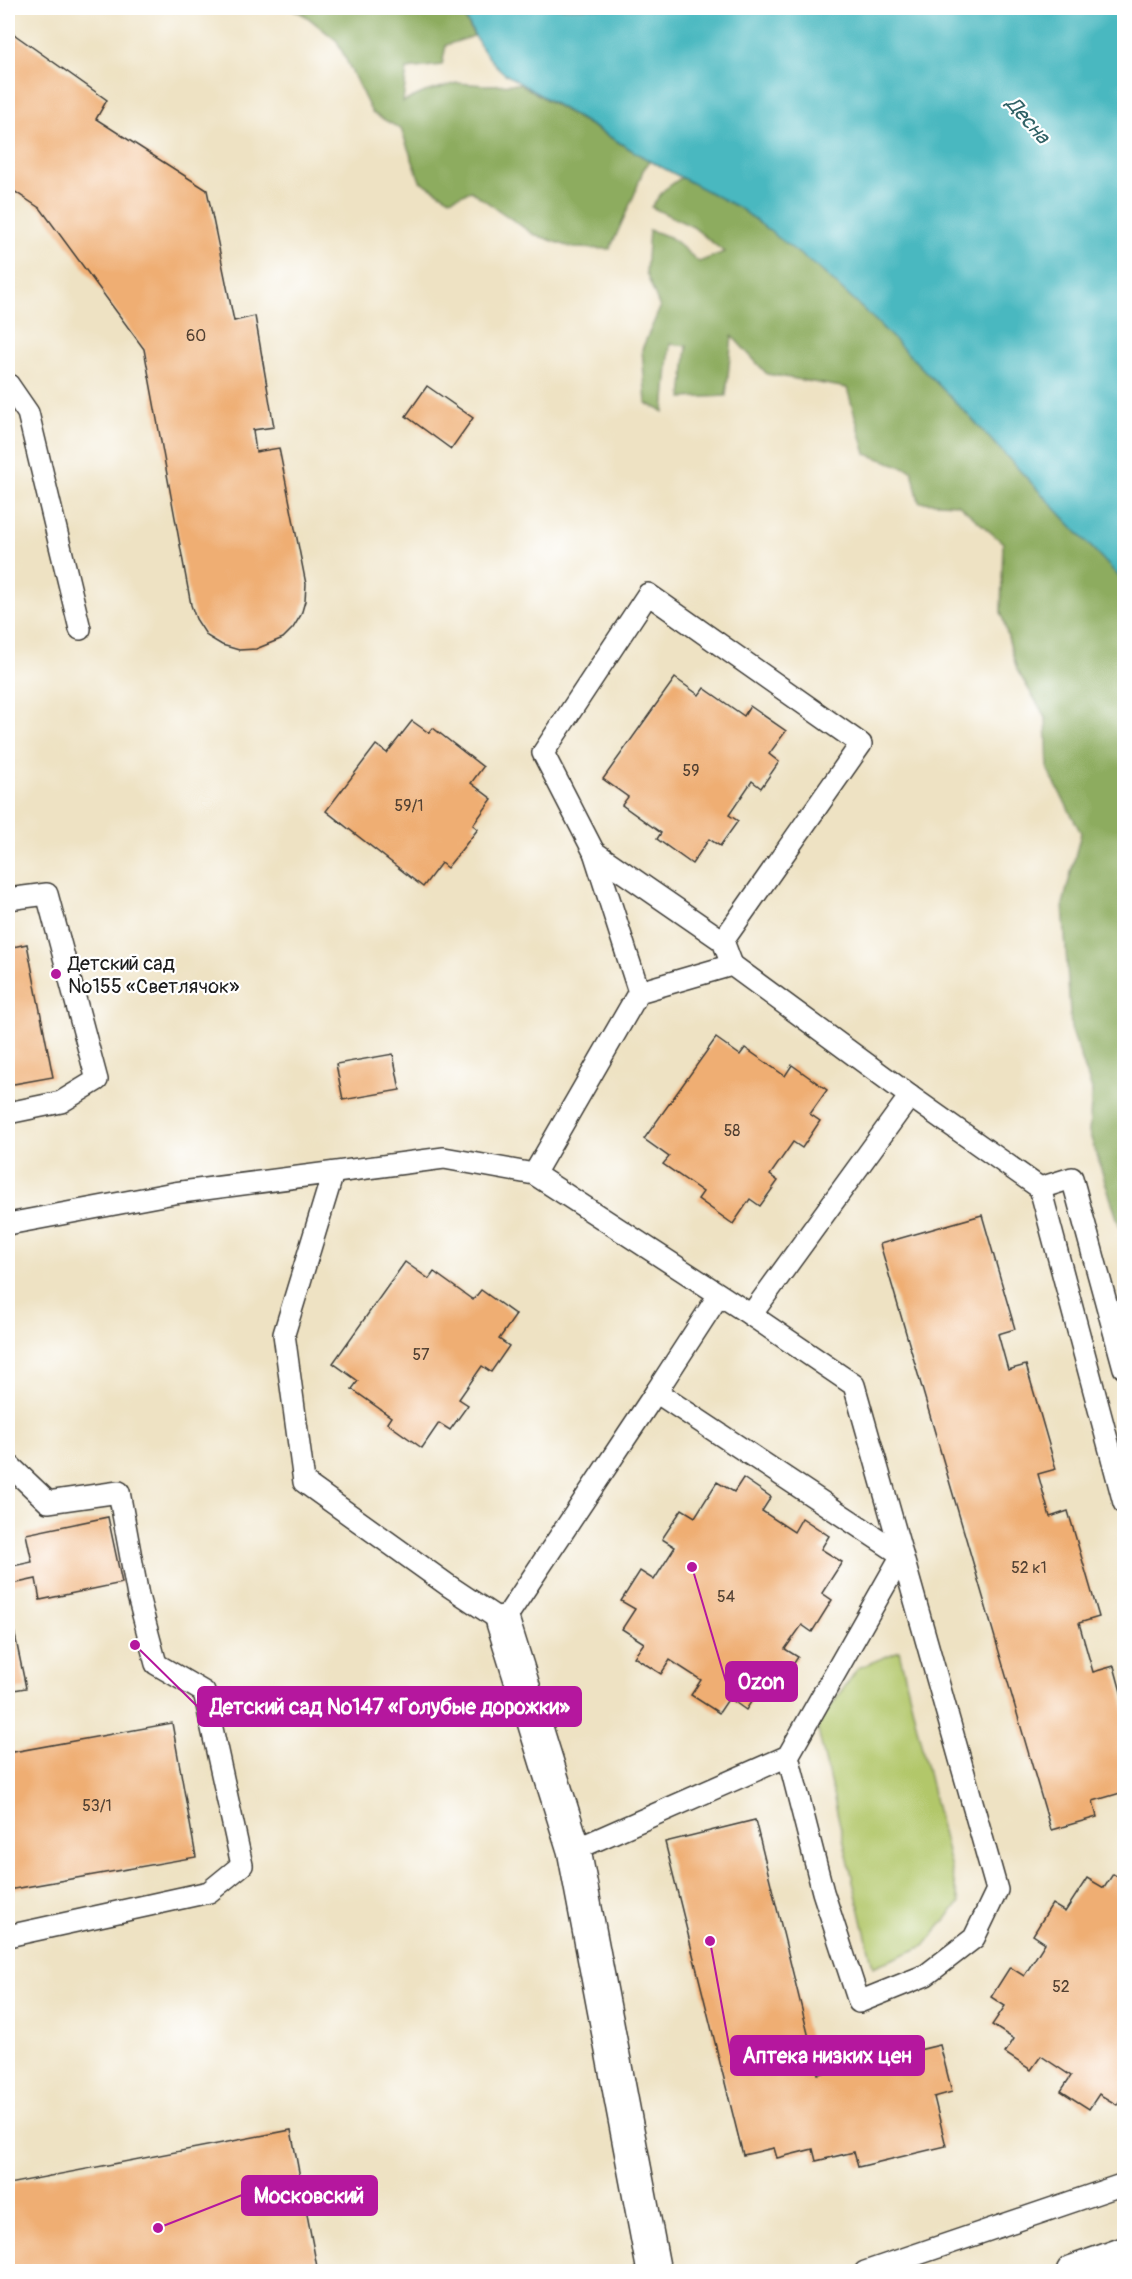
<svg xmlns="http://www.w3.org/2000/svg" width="1132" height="2279" font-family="Pangolin,sans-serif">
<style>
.green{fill:#b2c76b;stroke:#677244;stroke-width:1.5}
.forest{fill:#8dac5f;stroke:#54643e;stroke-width:1.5}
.water{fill:#49b8c0;stroke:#326a6e;stroke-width:1.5}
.building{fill:#efae73}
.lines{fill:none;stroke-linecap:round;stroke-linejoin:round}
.lane-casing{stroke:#3c3a35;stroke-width:24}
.street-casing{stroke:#3c3a35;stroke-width:36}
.primary-casing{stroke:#3c3a35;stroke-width:36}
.lane{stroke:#fff;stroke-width:21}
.street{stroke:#fff;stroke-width:33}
.primary{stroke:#fff;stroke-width:33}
.poi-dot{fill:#b5179e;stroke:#fff;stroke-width:2}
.labels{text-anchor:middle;stroke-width:4.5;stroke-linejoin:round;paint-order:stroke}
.number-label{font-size:16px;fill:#514032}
.poi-label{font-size:20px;fill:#1c1c1c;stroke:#fff;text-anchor:start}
.water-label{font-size:21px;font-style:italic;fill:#306266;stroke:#fff}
.leader{fill:none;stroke:#b5179e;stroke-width:2}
.callout-dot{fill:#b5179e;stroke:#fff;stroke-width:2}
.callout{fill:#b5179e;stroke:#b5179e;stroke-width:2}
.callout-label{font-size:21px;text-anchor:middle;font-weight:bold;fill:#fff}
</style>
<rect width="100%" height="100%" fill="#fff"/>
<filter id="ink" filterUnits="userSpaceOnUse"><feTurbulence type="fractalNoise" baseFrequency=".0167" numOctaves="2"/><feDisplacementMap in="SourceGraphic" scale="12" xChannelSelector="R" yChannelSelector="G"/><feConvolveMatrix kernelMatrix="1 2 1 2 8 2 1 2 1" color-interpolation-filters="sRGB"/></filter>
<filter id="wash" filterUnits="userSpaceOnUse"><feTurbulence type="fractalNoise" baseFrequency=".008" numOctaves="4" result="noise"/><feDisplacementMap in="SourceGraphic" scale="24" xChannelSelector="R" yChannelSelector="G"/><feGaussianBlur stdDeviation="1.35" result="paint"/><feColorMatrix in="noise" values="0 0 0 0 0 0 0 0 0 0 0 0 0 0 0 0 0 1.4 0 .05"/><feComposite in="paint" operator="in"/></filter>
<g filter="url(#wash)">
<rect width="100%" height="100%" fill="#eee2c3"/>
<path class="green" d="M899 1651 959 1903 924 1946 873 1967 817 1726 858 1668Z"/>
<g class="forest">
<path d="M291 8H460L474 36 446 45 442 65 407 69 403 102 425 92 457 83 485 85 520 84 650 161 643 170 635 193 610 249 573 248 533 234 471 191 450 199 420 181 401 129 372 113 337 41 306 16Z"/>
<path d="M682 177 741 209 823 272 877 322 969 416 1124 582V1240L1089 1132 1092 1090 1071 1028 1063 904 1081 833 1048 770 1046 718 1017 670 1001 612 1003 543 958 504 919 502 912 470 866 454 847 388 767 374 732 336 726 396 682 398 687 346 670 344 664 412 646 403 642 349 660 308 646 273 649 230 670 237 699 262 724 252 693 227 651 207 664 190Z"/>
</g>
<path class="water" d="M460 8H1124V582L969 416 877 322 823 272 741 209 650 161 505 74C479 52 476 35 460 8Z"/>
<g id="blocks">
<g class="building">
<path d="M8 30 107 100 96 119 207 190 234 321 255 316 274 427 253 430 256 452 279 448 306 584 305 601 301 615 293 628 283 638 256 649 239 650 222 645 207 636 196 619 191 605 144 349 41 209 8 187Z"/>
<path d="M427 386 473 418 451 449 406 416Z"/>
<path d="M675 678 699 695 704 688 744 716 750 706 786 731 769 754 779 762 761 788 752 781 729 815 738 821 720 846 709 839 692 864 657 839 661 833 622 805 628 797 603 779Z"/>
<path d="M412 721 429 733 433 728 483 767 471 783 492 799 473 825 478 829 447 868 441 863 423 887 326 811 376 745 387 753Z"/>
<path d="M27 944 53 1077 8 1085V948Z"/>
<path d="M716 1038 740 1055 745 1048 785 1076 792 1065 827 1090 810 1114 820 1121 802 1148 793 1142 770 1175 778 1181 760 1206 750 1199 733 1224 698 1199 703 1192 663 1164 669 1157 644 1139Z"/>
<path d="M393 1054 400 1090 343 1100 336 1064Z"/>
<path d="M982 1215 1015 1329 998 1334 1008 1370 1026 1365 1056 1469 1038 1474 1050 1517 1068 1511 1099 1617 1079 1623 1093 1672 1114 1666 1124 1703V1792L1093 1801 1097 1817 1051 1830 880 1244Z"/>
<path d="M405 1262 429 1279 434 1272 473 1300 481 1290 516 1315 499 1339 509 1346 491 1372 482 1366 459 1399 468 1405 450 1430 439 1423 422 1448 387 1423 391 1417 352 1389 358 1381 333 1363Z"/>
<path d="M743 1478 771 1497 762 1511 794 1532 802 1518 829 1536 821 1549 842 1562 822 1593 832 1600 812 1632 802 1625 785 1649 798 1657 778 1688 765 1680 746 1710 729 1698 719 1713 691 1695 701 1680 670 1660 661 1674 634 1657 644 1643 622 1629 635 1609 621 1601 640 1571 654 1580 675 1547 662 1539 682 1509 695 1517 717 1482 734 1492Z"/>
<path d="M108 1517 122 1583 40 1600 36 1579 8 1585V1567L32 1562 26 1534Z"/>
<path d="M8 1611H10L26 1688 8 1691Z"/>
<path d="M172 1723 196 1857 8 1890V1753Z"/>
<path d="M755 1820 818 2074 940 2045 952 2092 934 2097 946 2146 858 2167 854 2152 816 2161 813 2149 777 2158 774 2148 743 2155 665 1842Z"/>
<path d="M1113 1874 1124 1881V2093L1117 2105 1099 2094 1089 2109 1061 2091 1071 2076 1041 2056 1031 2070 1005 2053 1014 2039 992 2025 1005 2006 991 1997 1010 1967 1024 1976 1045 1943 1033 1935 1052 1904 1065 1912 1087 1878 1104 1888Z"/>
<path d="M291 2130 318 2272H8V2184Z"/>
</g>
</g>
</g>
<g filter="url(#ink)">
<use href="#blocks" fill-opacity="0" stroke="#3c3a35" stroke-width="1.5"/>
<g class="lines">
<defs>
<g id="lane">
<path d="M8 384 28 413 80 629"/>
<path d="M594 852 723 941"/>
<path d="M8 899 47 894 97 1080 61 1102 8 1113"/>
<path d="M639 992 594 852 543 753 648 594 861 744 723 941 732 965"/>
<path d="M910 1096 1040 1188 1124 1503"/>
<path d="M333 1173 284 1334 304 1482 449 1586 503 1622 656 1392 902 1555 788 1756 574 1850"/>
<path d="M1040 1188 1072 1178 1124 1368"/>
<path d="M8 1224 174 1193 444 1158 534 1174 639 992 732 965 910 1096 751 1315 534 1174"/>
<path d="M751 1315 854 1385 997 1890 974 1938 926 1975 859 2002 823 1892 788 1756"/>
<path d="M656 1392 719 1295"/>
<path d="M8 1464 48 1502 119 1492 138 1596 156 1664 204 1692 242 1865 209 1892 8 1936"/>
<path d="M865 2272 1124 2184"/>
</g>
<path id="street" d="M503 1622 574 1850 654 2272"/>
<path id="primary" d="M1073 2272 1124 2254"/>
</defs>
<use href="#lane" class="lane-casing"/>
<use href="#street" class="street-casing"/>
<use href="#primary" class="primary-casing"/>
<use href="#lane" class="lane"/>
<use href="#street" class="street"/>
<use href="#primary" class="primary"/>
</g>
</g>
<circle class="poi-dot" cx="56" cy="974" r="6"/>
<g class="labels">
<g class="number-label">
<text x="196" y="341">60</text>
<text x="691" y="776">59</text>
<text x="409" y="811">59/1</text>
<text x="732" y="1136">58</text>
<text x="421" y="1360">57</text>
<text x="1029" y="1573">52 к1</text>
<text x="726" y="1602">54</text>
<text x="97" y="1811">53/1</text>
<text x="1061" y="1992">52</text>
</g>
<g class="poi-label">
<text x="68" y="970">Детский сад<tspan x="68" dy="23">№155 «Светлячок»</tspan></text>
</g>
<g class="water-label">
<text transform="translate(1028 120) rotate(49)" y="7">Десна</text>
</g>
</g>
<path class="leader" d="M692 1567L726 1682M135 1645L198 1707M710 1941L731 2056M158 2228L242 2195"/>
<g class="callout-dot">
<circle cx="692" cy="1567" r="6"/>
<circle cx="135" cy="1645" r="6"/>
<circle cx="710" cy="1941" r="6"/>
<circle cx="158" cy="2228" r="6"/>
</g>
<g class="callout">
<rect x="726" y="1662" width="71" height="39" rx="6"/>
<rect x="198" y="1687" width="383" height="39" rx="6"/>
<rect x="731" y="2036" width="193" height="39" rx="6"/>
<rect x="242" y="2176" width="135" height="39" rx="6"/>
</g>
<g class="callout-label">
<text x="761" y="1689">Ozon</text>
<text x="390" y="1714">Детский сад №147 «Голубые дорожки»</text>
<text x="827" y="2063">Аптека низких цен</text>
<text x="309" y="2203">Московский</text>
</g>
<rect width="1132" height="2279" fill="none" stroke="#fff" stroke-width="30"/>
</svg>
